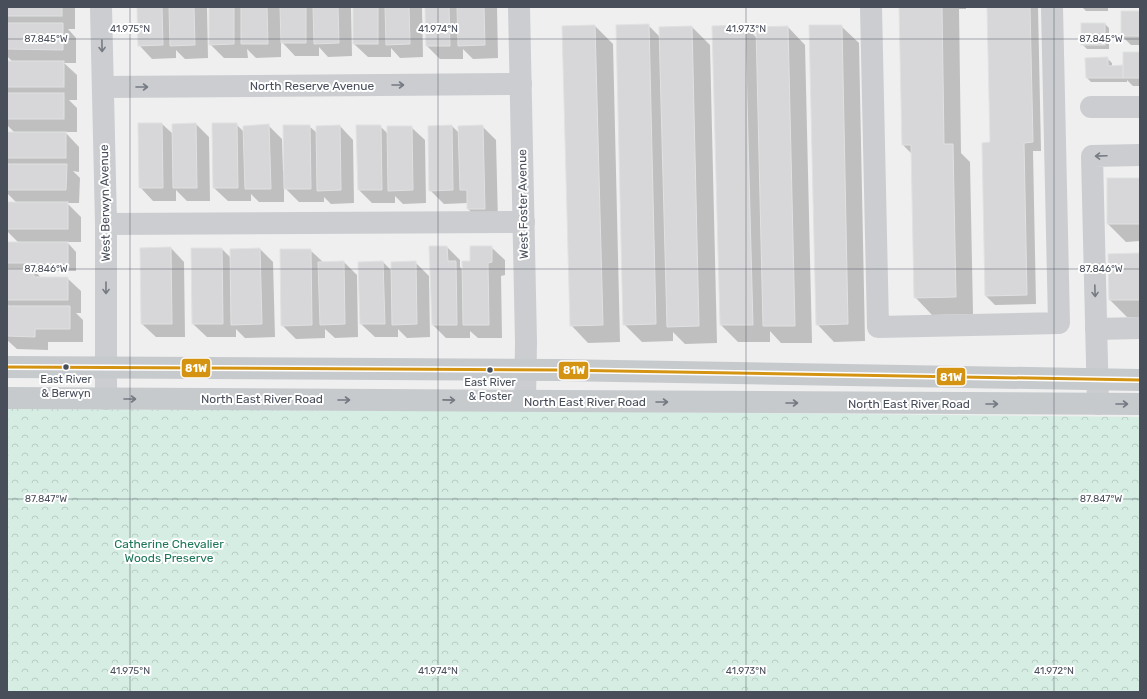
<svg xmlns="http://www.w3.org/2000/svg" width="1147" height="699" font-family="Rubik,sans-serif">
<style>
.park{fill:url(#park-crowns)}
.shadow{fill:#0003}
.building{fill:#d7d7d9;stroke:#e0e1e2}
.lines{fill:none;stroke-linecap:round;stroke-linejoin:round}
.minor{stroke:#cbcdd0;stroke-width:22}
.major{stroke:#c7cacd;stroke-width:22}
.bus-1-casing{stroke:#fff;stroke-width:6}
.bus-1{stroke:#d49412;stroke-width:3}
.oneway{stroke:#767a83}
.oneway2{stroke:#747982}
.ticks{fill:none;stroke:#484e5a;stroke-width:1;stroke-opacity:0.45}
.bus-dot{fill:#484e5a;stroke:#fff;stroke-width:1.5}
.labels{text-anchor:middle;stroke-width:4;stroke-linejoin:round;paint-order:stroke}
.bus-label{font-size:11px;fill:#484e5a;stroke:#fff}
.street-label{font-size:12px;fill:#484e5a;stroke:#fff}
.park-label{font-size:12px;fill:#1d7657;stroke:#fff}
.ticks-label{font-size:10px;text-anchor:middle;fill:#484e5a;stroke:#fff;stroke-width:4;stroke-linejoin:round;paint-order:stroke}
.line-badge{stroke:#fff;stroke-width:1.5}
.badge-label{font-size:11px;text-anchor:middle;font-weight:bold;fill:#fff}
</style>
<defs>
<pattern id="park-crowns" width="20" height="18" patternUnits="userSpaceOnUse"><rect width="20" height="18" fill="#d5ede2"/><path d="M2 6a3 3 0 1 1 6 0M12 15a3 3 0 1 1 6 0" fill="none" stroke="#b8cdc4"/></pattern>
</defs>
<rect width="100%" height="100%" fill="#efefef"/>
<path class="park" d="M7 409 544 411 1140 417V692H7Z"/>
<g class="shadow">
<path d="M7 7H75V29H68L76 38V63H64L77 75V100H69L77 108V132H65L79 147V172L73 171 80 178 79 203H67L81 217V242H67L76 252V271H35L41 278H67L81 291V313H76L83 320V342H48V350L17 349 7 340V307H10L7 304V270H10L7 267V243H19L7 231V203H17L7 193V165H10L7 162V133H15L7 125V94H8L7 93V62H13L7 56Z"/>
<path d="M138 7H207L208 58 185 59 176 50V58L152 59 139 45Z"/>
<path d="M210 7H351L352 56 328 57 319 47V56H295L281 41V57L256 58 247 49 248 58H224L210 44Z"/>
<path d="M354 7H422L423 57 400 58 391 48V57H368L354 44Z"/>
<path d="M426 7H497L498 58 473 59 463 49V59H440L427 46Z"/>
<path d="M900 7H966V9H959L961 153 970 162 973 314 932 315 915 297 912 154 903 145Z"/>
<path d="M988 7H1038L1041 151H1033L1036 304 995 305 986 296 991 143Z"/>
<path d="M1082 7H1108V11H1086Z"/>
<path d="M1140 12V45H1131L1122 36Z"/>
<path d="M1105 24 1109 28V49H1087L1082 44Z"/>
<path d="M648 25 660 37 692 27 710 45 717 343 685 344 673 332V341L642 342 624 324Z"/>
<path d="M595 26 613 44 620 342 588 343 571 325Z"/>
<path d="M745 26 757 38 788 27 805 45 812 343H781L770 331V342H738L721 325Z"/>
<path d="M841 26 859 43 865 341 834 342 817 324Z"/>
<path d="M1140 53V86H1133L1127 80V82H1091L1087 78 1086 59 1107 58 1112 63V67L1124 66Z"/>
<path d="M162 124 173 134 196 124 209 137 210 201H187L176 190V201H153L140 187Z"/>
<path d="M236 124 244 132 268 125 282 139 283 171H285L309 126 317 133 340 126 353 140 354 203 331 204 324 197V202H299L284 187V202H259L251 194V201H228L214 188Z"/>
<path d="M380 126 388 134 411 127 425 140 426 203 403 204 395 196V203H372L359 190Z"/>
<path d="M452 126 460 134 482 126 496 140 498 222H482L468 209V203L444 204 430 190Z"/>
<path d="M1140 179V241L1126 242 1108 224Z"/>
<path d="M447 247 460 260V267L463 270 471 262 491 247 505 260V275L501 276 502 338H478L470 331V338H446L433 325Z"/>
<path d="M171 248 184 262 185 337H156L142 324Z"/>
<path d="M222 249 231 258 260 249 273 262 275 337 245 338 236 329V337H207L193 324Z"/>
<path d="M310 250 323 262H344L357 275 358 337 335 338 325 329V338L296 339 282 325Z"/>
<path d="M1140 254V317H1127L1110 300Z"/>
<path d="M383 262 392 271 415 262 429 276 430 337 407 338 398 329V337H375L361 324Z"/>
</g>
<g class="building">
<rect x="7" y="7" width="55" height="9"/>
<path d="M137 7H162L163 45 138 46Z"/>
<path d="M169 7H194L195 45 170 46Z"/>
<path d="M209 7H234V44L209 45Z"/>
<path d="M241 7H267L268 44H241Z"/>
<path d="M280 7H306V43H281Z"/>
<path d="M313 7H338L339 43 314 44Z"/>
<rect x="353" y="7" width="25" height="37"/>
<path d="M385 7H409L410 44 386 45Z"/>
<path d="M425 7H449L450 46H426Z"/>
<path d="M457 7H484L485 45 458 46Z"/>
<path d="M899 7H942L944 144H953L956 297 914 298 911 145H902Z"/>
<path d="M987 7H1030L1033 142 1024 143 1027 295 985 296 982 143 990 142Z"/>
<rect x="1121" y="11" width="19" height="25"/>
<path d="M7 23H63V50L7 49Z"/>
<rect x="1081" y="23" width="24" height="22"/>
<path d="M649 24 656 324 623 325 616 25Z"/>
<path d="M595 25 603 325 570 326 562 26Z"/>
<path d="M745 25 753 325H720L712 26Z"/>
<path d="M809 25H842L848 324 816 325Z"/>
<path d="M692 26 699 326 667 327 659 27Z"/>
<path d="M788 26 795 326H763L756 27Z"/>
<rect x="1123" y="52" width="17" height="26"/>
<path d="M1108 57V66L1123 65V78H1086L1085 58Z"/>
<rect x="7" y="61" width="57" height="26"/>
<rect x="7" y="93" width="57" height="26"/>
<path d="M138 123H162L163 188H139Z"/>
<path d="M196 123 197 188H173L172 124Z"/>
<path d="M212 123H237L238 188H213Z"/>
<path d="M269 124 271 189H245L243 126Z"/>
<path d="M283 125H310L311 189H284Z"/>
<path d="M340 125 341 190 317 191 316 126Z"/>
<path d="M356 125H381L382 190H358Z"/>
<path d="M452 125 453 190 429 191 428 126Z"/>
<path d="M483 125 485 209H467V190H460L458 126Z"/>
<path d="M387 126H412L413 190 388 191Z"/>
<rect x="7" y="132" width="59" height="26"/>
<path d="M7 164H67L66 190H7Z"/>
<rect x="1107" y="178" width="33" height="46"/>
<rect x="7" y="202" width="61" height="27"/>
<rect x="7" y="242" width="61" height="21"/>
<path d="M429 246H447L448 261H456L457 325H432Z"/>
<path d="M470 246H492V262L488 263 489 325H463L462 261H470Z"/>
<path d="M171 247 172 324H141L140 248Z"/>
<path d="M191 248H222L223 324H192Z"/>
<path d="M260 248 262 324 231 325 230 249Z"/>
<path d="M280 249H311L312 325 281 326Z"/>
<path d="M1140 253V300H1109L1108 254Z"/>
<path d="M344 261 345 324 320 325 318 262Z"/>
<path d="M383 261 385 324H360L358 262Z"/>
<path d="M416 261 417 324 392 325 391 262Z"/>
<path d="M7 269H34V277H68V300H7Z"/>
<path d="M7 306H70V329H35V337L7 336Z"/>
</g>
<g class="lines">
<g class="minor">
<path d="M101 7 106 224V399"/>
<path d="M519 7 526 342 525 401"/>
<path d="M871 7 878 327 1059 323 1052 7"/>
<path d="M103 87 521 84"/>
<path d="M1091 107H1140"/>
<path d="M106 224 524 222"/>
<path d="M1096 329 1140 328"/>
<path d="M1098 404 1092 156 1140 155"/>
</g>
<g class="major">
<path d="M7 367 557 370 1140 380"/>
<path d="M7 398 1140 404"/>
</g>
<defs>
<path id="bus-1" d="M7 367 557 370 1140 380"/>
</defs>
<use href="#bus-1" class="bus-1-casing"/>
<use href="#bus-1" class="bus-1"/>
</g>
<defs><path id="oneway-shaft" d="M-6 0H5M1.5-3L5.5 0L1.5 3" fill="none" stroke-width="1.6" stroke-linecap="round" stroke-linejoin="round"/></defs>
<g class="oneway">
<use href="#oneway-shaft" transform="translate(102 46) rotate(89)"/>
<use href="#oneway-shaft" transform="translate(398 85)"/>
<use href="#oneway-shaft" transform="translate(142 87)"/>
<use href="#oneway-shaft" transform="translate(1101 156) rotate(178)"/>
<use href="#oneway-shaft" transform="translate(106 288) rotate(90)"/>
<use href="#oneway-shaft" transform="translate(1095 291) rotate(88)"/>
</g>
<g class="oneway2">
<use href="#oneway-shaft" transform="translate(130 399)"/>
<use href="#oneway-shaft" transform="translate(344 400)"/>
<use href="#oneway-shaft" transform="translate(449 400) rotate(1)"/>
<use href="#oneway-shaft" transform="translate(662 402)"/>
<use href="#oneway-shaft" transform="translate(792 403)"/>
<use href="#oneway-shaft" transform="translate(992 404)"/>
<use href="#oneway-shaft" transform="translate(1122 404)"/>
</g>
<path class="ticks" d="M130 7V692M438 7V692M746 7V692M1054 7V692M7 39H1140M7 269H1140M7 499H1140"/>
<g class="bus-dot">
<circle cx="66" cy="367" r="3.5"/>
<circle cx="490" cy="370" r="3.5"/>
</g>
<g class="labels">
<g class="bus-label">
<text x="66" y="383">East River<tspan x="66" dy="14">&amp; Berwyn</tspan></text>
<text x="490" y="386">East River<tspan x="490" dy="14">&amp; Foster</tspan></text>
</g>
<g class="street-label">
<text x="312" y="90">North Reserve Avenue</text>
<text transform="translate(105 203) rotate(-91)" y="4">West Berwyn Avenue</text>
<text transform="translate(523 204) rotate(-91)" y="4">West Foster Avenue</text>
<text x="262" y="403">North East River Road</text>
<text x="585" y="406">North East River Road</text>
<text x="909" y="408">North East River Road</text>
</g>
<g class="park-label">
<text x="169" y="548">Catherine Chevalier<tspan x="169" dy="14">Woods Preserve</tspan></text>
</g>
</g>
<g class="ticks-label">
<text x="130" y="32">41.975°N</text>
<text x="438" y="32">41.974°N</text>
<text x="746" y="32">41.973°N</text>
<text x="1101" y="42">87.845°W</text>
<text x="46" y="42">87.845°W</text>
<text x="1101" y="272">87.846°W</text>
<text x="46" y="272">87.846°W</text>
<text x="1101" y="502">87.847°W</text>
<text x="46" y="502">87.847°W</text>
<text x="130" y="674">41.975°N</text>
<text x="438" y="674">41.974°N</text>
<text x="746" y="674">41.973°N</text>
<text x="1054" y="674">41.972°N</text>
</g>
<g class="line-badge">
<rect x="181" y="358" width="30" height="20" rx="4" fill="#d49412"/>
<rect x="558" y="361" width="31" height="19" rx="4" fill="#d49412"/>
<rect x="936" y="367" width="30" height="19" rx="4" fill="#d49412"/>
</g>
<g class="badge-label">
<text x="196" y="372">81W</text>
<text x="574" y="374">81W</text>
<text x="951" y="381">81W</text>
</g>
<rect width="1147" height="699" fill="none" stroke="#484e5a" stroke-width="16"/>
</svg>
